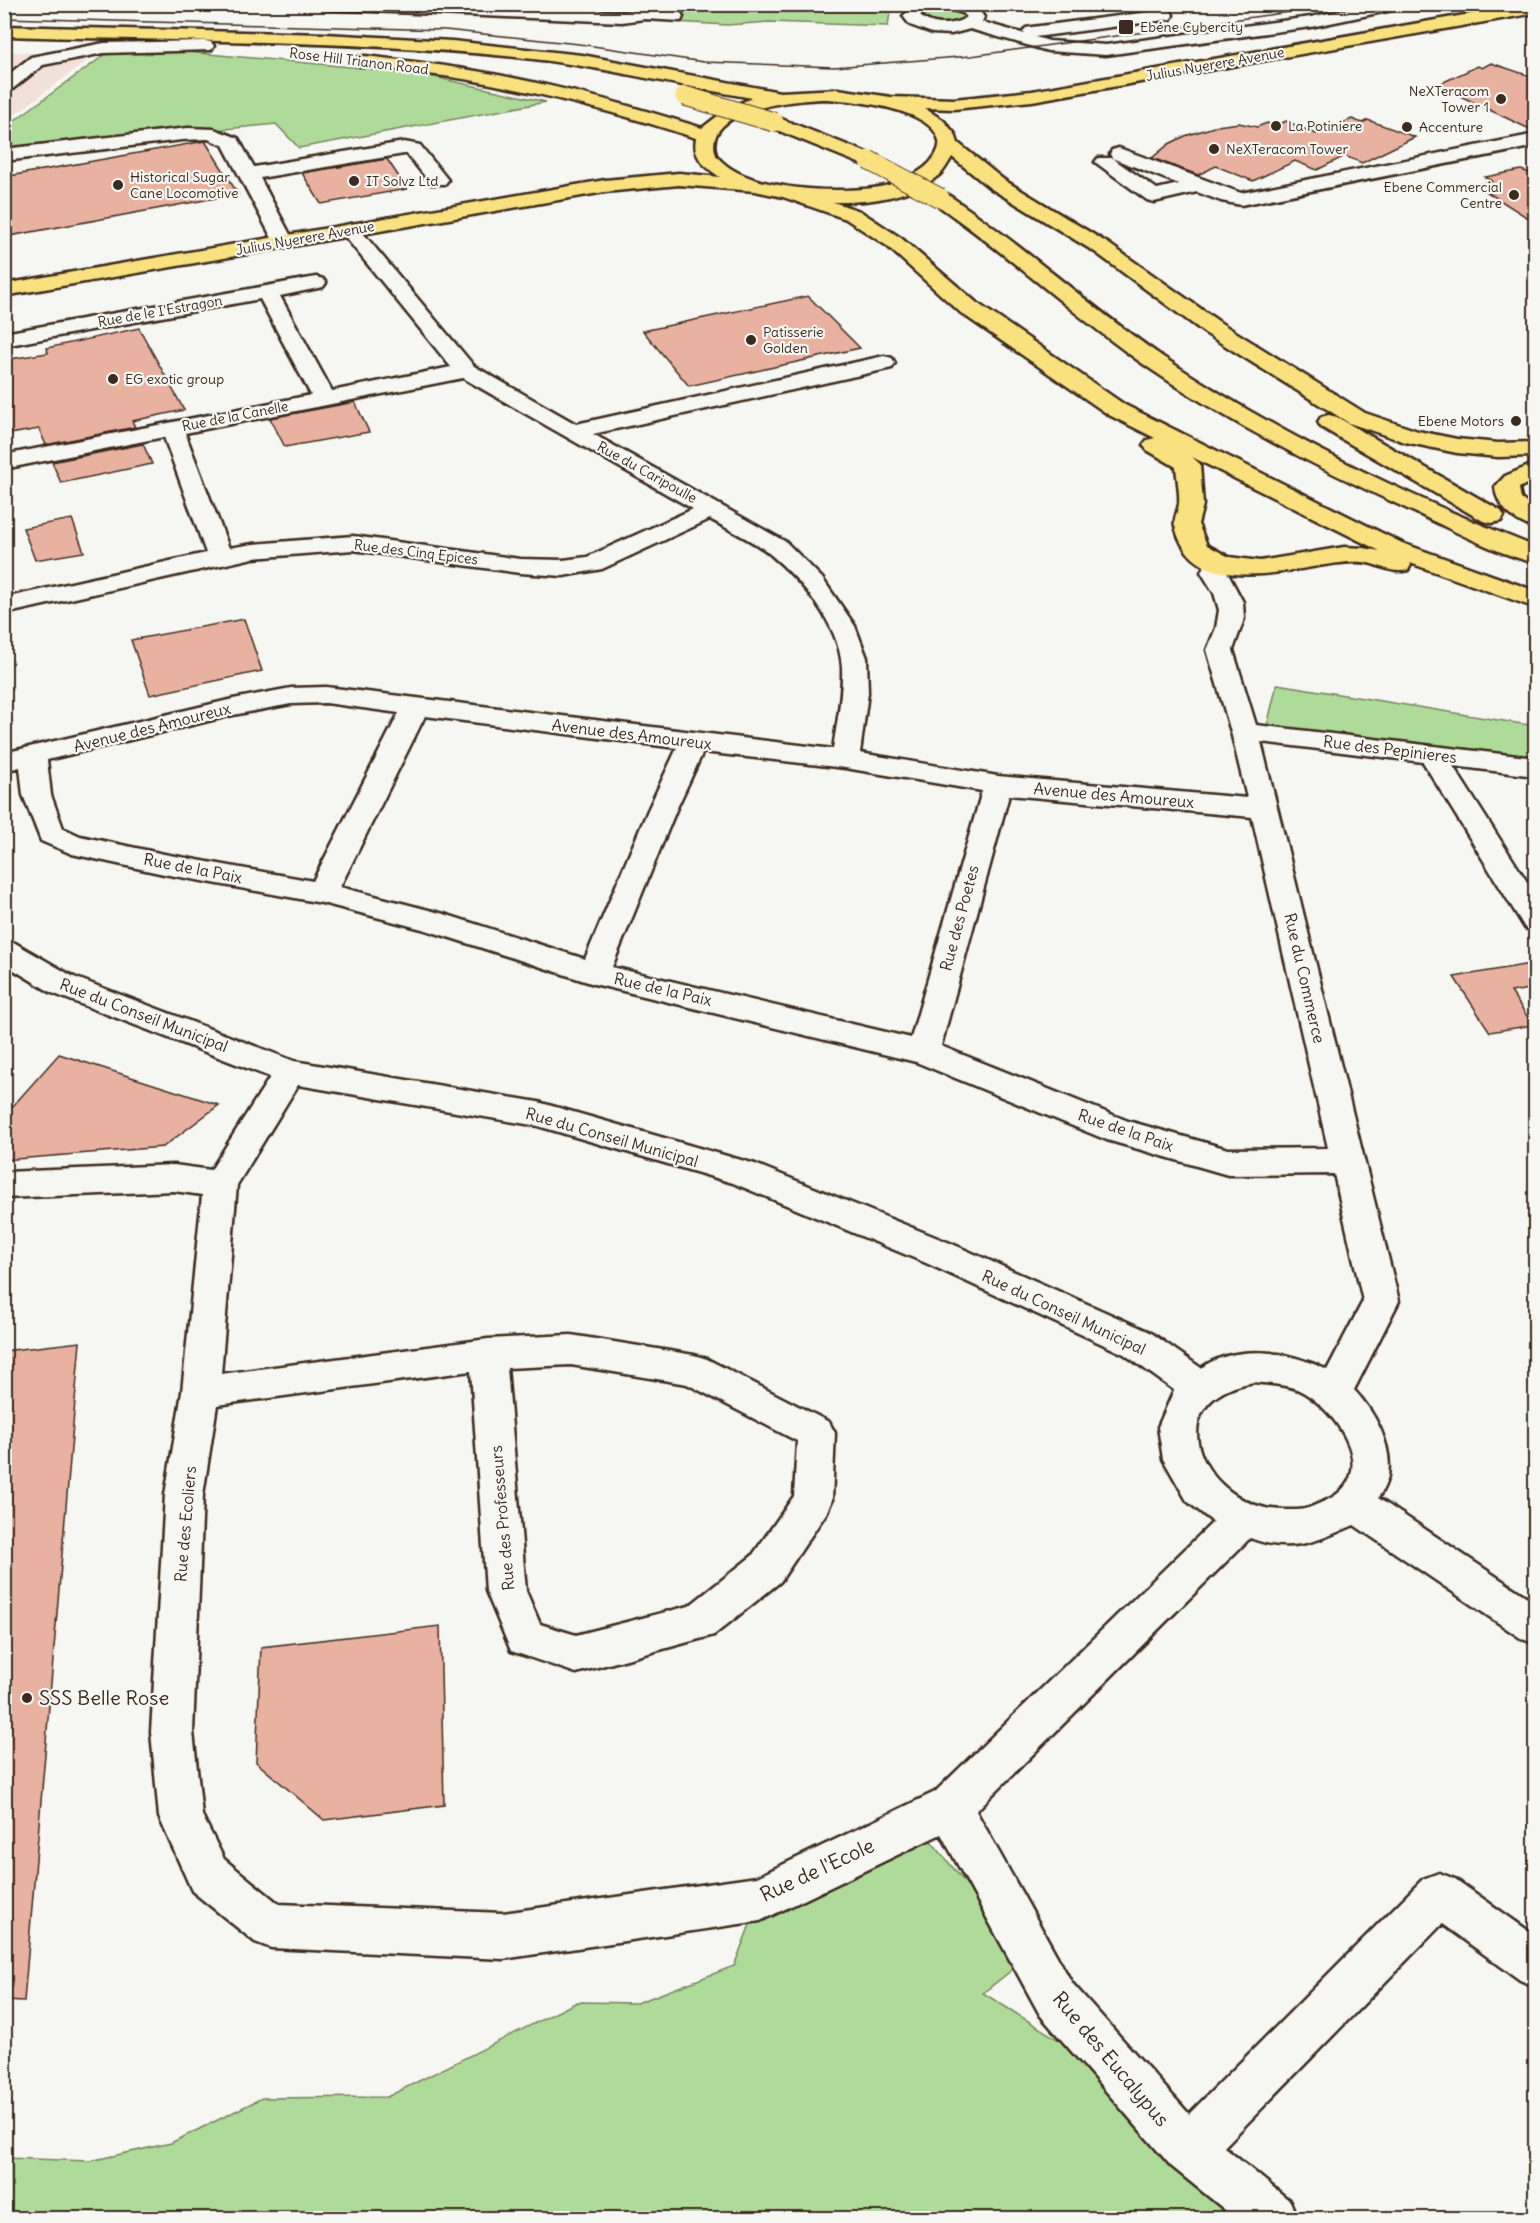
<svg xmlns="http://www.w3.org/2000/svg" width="1540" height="2223" font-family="Delius,sans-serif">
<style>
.built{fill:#f2e1d9}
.green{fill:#afdb9a;stroke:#75825c;stroke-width:1.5}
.building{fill:#e9b1a0;stroke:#3b2a1e;stroke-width:1.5}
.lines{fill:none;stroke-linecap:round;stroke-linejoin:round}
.minor-casing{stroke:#3b2a1e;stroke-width:5}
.major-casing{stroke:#3b2a1e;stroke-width:5}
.minor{fill:#f6f6f2;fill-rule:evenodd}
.major{fill:#fae180;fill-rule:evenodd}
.tram{stroke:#3b2a1e;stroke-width:1.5}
.major-bridge-casing{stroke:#3b2a1e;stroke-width:21;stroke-linecap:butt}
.major-bridge{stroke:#fae180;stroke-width:19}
.poi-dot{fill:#3b2a1e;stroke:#f6f6f2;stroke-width:2}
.labels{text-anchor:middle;stroke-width:4.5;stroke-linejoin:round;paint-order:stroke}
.far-poi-label{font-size:14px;fill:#3b2a1e;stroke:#f6f6f2;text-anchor:start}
.far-street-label{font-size:14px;fill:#3b2a1e;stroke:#f6f6f2}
.street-label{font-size:16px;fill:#3b2a1e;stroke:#f6f6f2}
.near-poi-label{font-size:20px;fill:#3b2a1e;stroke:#f6f6f2;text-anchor:start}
.near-street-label{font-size:20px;fill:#3b2a1e;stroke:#f6f6f2}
</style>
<rect width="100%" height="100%" fill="#f6f6f2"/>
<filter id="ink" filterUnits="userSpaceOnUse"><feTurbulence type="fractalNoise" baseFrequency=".0167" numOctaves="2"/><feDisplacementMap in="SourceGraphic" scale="12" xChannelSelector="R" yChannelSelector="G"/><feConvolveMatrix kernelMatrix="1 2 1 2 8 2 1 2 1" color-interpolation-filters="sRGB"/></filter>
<g filter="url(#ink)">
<path class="built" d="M5 51 92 57 5 122Z"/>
<g class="green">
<path d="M668 4H884L890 13 888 26 769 22 727 25 658 21Z"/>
<path d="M474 5V4L638 5 610 10Z"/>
<path d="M946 8 962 13 964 17C955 27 932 26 923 16L929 10Z"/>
<path d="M175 51 416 73 546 102 299 148 276 124 5 151 4 128 106 54Z"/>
<path d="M1277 684 1535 726V761L1267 726Z"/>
<path d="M858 1839 931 1841 1027 1958 983 1993 1088 2058 1232 2218H5V2158L90 2161 171 2143 262 2098 387 2097 577 2002 637 2003 734 1966 751 1922Z"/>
</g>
<g class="building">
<path d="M1491 63 1536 78V132L1437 85 1478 66 1482 68Z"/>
<path d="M1352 119 1362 123 1368 120 1415 137 1362 163 1345 156 1317 170 1295 161 1253 181 1216 166 1198 175 1152 158 1169 144 1185 136 1217 126 1239 123 1257 127 1267 123 1276 126 1286 121 1316 134Z"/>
<path d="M205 141 238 194 4 237V177Z"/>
<path d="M387 159 407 189 321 204 302 173Z"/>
<path d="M1521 170 1536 175V223L1476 185 1492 181 1485 177Z"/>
<path d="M808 296 860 348 689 386 643 331Z"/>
<path d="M139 328 184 410 132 421 135 427 46 445 39 429 4 435V360L48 353 47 348Z"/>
<path d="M355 402 369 432 285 447 270 418Z"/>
<path d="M143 444 152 464 61 483 52 462Z"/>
<path d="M72 519 84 552 35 560 23 528Z"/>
<path d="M244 619 262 671 150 695 131 640Z"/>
<path d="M1536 963V988L1511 992 1533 1025 1490 1032 1454 977Z"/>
<path d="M59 1054 219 1105 163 1147 4 1160V1116Z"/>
<path d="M80 1342 24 2001 4 2000V1351Z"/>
<path d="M440 1626 444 1805 324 1820 256 1762 261 1647Z"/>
</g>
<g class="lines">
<defs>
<g id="minor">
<path d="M317 4H485L622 12C642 9 661 9 681 13L683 17 681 21 644 19 622 22 325 9Z"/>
<path d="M971 4 975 5 984 17 982 22 1025 34 1023 32 1026 28 1032 27 1165 10 1171 11 1173 15 1171 19 1165 20 1035 37 1049 41 1106 45 1311 17 1370 4H1405L1397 9 1311 27 1106 55 1048 51 970 29 951 34 932 33 910 25 903 16 915 4ZM942 7 963 13 967 17C953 26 933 27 920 16L923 13Z"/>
<path d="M205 41 211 42 214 46 211 50 104 53 43 65 10 91 4 92V78L31 57 104 43Z"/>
<path d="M188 128 214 129 238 138 254 167 404 142 420 145 448 180 445 184H431L407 154H404L260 178 294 242 291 246H277L274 242 223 145 208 139 182 140 4 161V149Z"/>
<path d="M1536 134V146L1241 205 1221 201 1197 192 1154 202 1147 200 1095 162 1098 158H1112L1157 189 1179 184 1112 158 1110 154 1112 150 1119 148 1241 193Z"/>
<path d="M350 224 357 226 474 366 576 424 884 356 892 358 895 363 892 368 593 434 786 542 822 578 855 626 867 658 868 693 860 753 998 776 1247 798 1231 732 1207 650 1216 628 1219 610 1214 593 1201 572 1209 556 1218 554 1227 556 1230 561 1227 572 1243 602 1244 619 1233 650 1256 725 1536 758V776L1453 766 1536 896V931L1525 928 1423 762 1261 742 1399 1301 1354 1390C1375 1412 1393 1446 1388 1476 1386 1484 1382 1492 1378 1498L1536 1603V1644L1522 1639 1354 1525C1317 1541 1291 1554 1250 1538L976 1811 1072 1983 1189 2114 1423 1879 1439 1873 1455 1879 1536 1936V1987L1520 1980 1442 1924 1224 2147 1290 2201 1297 2218H1235L1171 2166 1040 2015 941 1834 760 1921 503 1959 271 1948 255 1942 192 1891 159 1817 151 1732 165 1495 182 1392 202 1195 174 1191 4 1198V1172L174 1165 211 1170 270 1077 52 993 4 964V940L15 943 74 977 294 1061 538 1102 755 1164 950 1243 1150 1332 1201 1368C1237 1343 1290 1351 1327 1370L1363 1301 1334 1174 1228 1175 1107 1140 916 1062 594 984 426 930 322 903 164 874 72 854 41 841 23 795 20 767 4 771V753L233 699 291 688 326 687 833 749C837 722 843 694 842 667 839 623 802 581 770 554 753 540 729 530 710 519L602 569 563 576 520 573 353 550 253 558 4 614V598L206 553 164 437 4 469V455L311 395 260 299 4 346V333L316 277 323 279 326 283 323 287 280 296 332 391 451 367 343 234 340 230 343 226ZM463 378 693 509 587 557 563 560 520 559 353 536 253 544 229 548 185 433ZM326 703 399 713 313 881 164 854 80 836 63 828 51 795 47 760 233 715 291 704ZM425 716 677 748 648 810 585 959 444 914 340 887ZM703 752 845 768 982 791 911 1038 612 967 676 810ZM1009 795 1252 817 1328 1148 1228 1149 1128 1121 941 1046ZM298 1085 538 1126 733 1183 926 1263 1124 1354 1174 1390 1158 1427 1163 1459 1187 1501 1213 1522 935 1792 757 1877 503 1913 279 1904 224 1859 202 1815 193 1732 203 1495 217 1405 471 1371 486 1591 511 1651 576 1673 714 1635 780 1582 827 1512 832 1500 835 1433 829 1422 707 1359 694 1355 571 1335 488 1339 221 1374 237 1185ZM571 1365 687 1384 797 1441 794 1496 752 1556 689 1606 576 1635 540 1624 526 1591 507 1368ZM1254 1382C1268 1384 1285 1384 1299 1390 1326 1403 1366 1450 1348 1482 1340 1496 1325 1501 1311 1507 1302 1511 1294 1510 1284 1510 1206 1510 1150 1400 1254 1382Z"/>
</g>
<g id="major">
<path d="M1527 4H1536V13L1032 101 954 109 924 108 943 120 955 134 958 143 1004 180 1109 244 1221 323 1365 413 1418 431 1457 439 1498 443 1536 442V456L1498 457 1457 453 1405 442 1349 423 1205 333 1095 252 990 188 952 157C948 163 944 172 938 176 910 197 868 203 833 202L860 211 901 238 977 303 1125 405 1402 543 1536 591V608L1410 563 1411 565 1408 570C1393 574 1382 566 1368 563 1359 561 1349 562 1340 563 1289 568 1193 601 1175 526 1173 519 1178 511 1179 504 1180 492 1177 479 1176 467L1147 450 1143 445 1147 440 1155 438 1109 415 961 313 887 246 846 219 783 197 755 191 679 185 605 192 4 296V284L605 180 679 173 720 177C706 167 692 158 696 138 622 114 547 94 470 80 435 74 400 71 365 66L359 65 356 61 359 57 365 56C400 60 435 64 470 70 549 83 626 104 702 128L728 108 752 98C673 85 596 65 516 57 346 40 175 41 4 36V26L325 34 452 41 582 55 780 92 838 89 891 97 954 99 1032 91ZM824 99C851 100 933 108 939 141 941 150 931 163 924 168 909 179 891 186 873 188 833 193 742 191 716 155 700 108 796 100 824 99ZM1192 457 1380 551 1364 548 1344 547 1260 561 1229 557 1207 545 1198 524 1203 505 1200 464Z"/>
<path d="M774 116 875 156 878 160 875 164H861L767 126 765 122 767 118Z"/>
<path d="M940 192 947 194 974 213C1038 259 1097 312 1163 357 1278 434 1406 496 1536 547V563C1494 553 1449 528 1410 510 1319 468 1229 423 1146 366 1073 315 1007 253 933 202L930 198 933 194Z"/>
<path d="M1329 415 1337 417 1501 511 1504 516 1501 521 1492 523 1483 521 1321 427 1318 422 1321 417Z"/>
<path d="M1536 463V479L1519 488 1521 499 1536 510V528C1517 524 1496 507 1495 487L1505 476Z"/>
</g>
</defs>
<use href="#minor" class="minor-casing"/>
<use href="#major" class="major-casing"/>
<use href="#minor" class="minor"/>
<use href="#major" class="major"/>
<path class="tram" d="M4 18 445 30 579 44 704 62 834 67 971 56 1348 4"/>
<defs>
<g id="major-bridge">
<path d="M685 96 774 122"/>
<path d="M868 160 940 198"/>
</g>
</defs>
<use href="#major-bridge" class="major-bridge-casing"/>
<use href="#major-bridge" class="major-bridge"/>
</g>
</g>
<g class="poi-dot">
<rect x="1118" y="19" width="16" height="16" rx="3"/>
<circle cx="1501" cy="99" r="6"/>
<circle cx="1276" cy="126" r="6"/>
<circle cx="1407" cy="127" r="6"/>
<circle cx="1214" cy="149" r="6"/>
<circle cx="354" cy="181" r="6"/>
<circle cx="118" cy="185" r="6"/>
<circle cx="1514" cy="195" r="6"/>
<circle cx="751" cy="340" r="6"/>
<circle cx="113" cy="379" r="6"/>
<circle cx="1516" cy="421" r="6"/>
<circle cx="27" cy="1698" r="6"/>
</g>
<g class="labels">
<g class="far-poi-label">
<text x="1140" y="32">Ebéne Cybercity</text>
<text x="1489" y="96" text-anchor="end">NeXTeracom<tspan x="1489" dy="16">Tower 1</tspan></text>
<text x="1288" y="131">La Potiniere</text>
<text x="1419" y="132">Accenture</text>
<text x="1226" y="154">NeXTeracom Tower</text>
<text x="130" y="182">Historical Sugar<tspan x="130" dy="16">Cane Locomotive</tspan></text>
<text x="366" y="186">IT Solvz Ltd</text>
<text x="1502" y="192" text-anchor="end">Ebene Commercial<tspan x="1502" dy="16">Centre</tspan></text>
<text x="763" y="337">Patisserie<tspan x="763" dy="16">Golden</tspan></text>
<text x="125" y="384">EG exotic group</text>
<text x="1504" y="426" text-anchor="end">Ebene Motors</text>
</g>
<g class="far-street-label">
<text transform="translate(359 61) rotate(7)" y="5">Rose Hill Trianon Road</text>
<text transform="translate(1215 64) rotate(-10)" y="5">Julius Nyerere Avenue</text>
<text transform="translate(305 238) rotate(-10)" y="5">Julius Nyerere Avenue</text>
<text transform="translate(160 311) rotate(-10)" y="5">Rue de le I'Estragon</text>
<text transform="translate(235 416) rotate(-11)" y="5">Rue de la Canelle</text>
<text transform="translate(647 472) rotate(29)" y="5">Rue du Caripoulle</text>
<text transform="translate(416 552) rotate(7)" y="5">Rue des Cinq Epices</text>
</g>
<g class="street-label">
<text transform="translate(152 727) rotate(-14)" y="6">Avenue des Amoureux</text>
<text transform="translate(632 734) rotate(7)" y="6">Avenue des Amoureux</text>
<text transform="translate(1390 749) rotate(7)" y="6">Rue des Pepinieres</text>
<text transform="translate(1114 795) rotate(5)" y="6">Avenue des Amoureux</text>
<text transform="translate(193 868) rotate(11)" y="6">Rue de la Paix</text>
<text transform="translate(959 918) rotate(-75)" y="6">Rue des Poetes</text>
<text transform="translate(1305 978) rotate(77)" y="6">Rue du Commerce</text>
<text transform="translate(663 989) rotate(13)" y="6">Rue de la Paix</text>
<text transform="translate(144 1015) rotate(21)" y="6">Rue du Conseil Municipal</text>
<text transform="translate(1126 1130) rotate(19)" y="6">Rue de la Paix</text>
<text transform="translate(612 1137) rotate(16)" y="6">Rue du Conseil Municipal</text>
<text transform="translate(1064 1312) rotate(25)" y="6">Rue du Conseil Municipal</text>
<text transform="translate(502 1518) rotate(-95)" y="6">Rue des Professeurs</text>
<text transform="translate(185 1524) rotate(-85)" y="6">Rue des Ecoliers</text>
</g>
<g class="near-poi-label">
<text x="39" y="1705">SSS Belle Rose</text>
</g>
<g class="near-street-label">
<text transform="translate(817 1870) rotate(-25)" y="7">Rue de l'Ecole</text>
<text transform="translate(1111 2059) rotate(50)" y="7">Rue des Eucalypus</text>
</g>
</g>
<rect width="1540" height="2223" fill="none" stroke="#f6f6f2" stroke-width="24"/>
<rect x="12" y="12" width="1516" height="2199" fill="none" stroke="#3b2a1e" stroke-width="2" filter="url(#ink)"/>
</svg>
